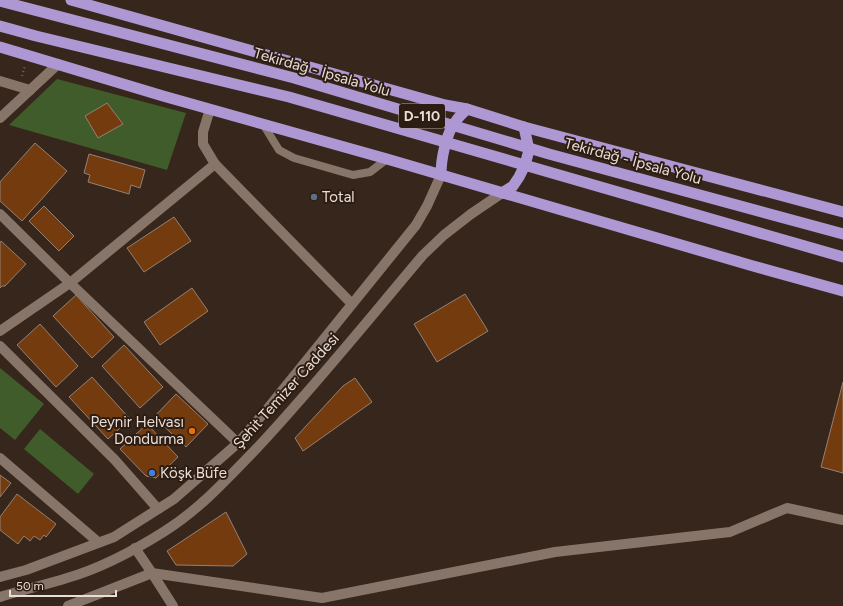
<svg xmlns="http://www.w3.org/2000/svg" width="843" height="606" font-family="Figtree,sans-serif">
<style>
.green{fill:#405c2a}
.building{fill:#743c0e;stroke:#948175}
.lines{fill:none;stroke-linecap:round;stroke-linejoin:round}
.path{stroke:#73645b;stroke-width:2.5;stroke-dasharray:1 3;stroke-linecap:butt}
.service{stroke:#887569;stroke-width:8}
.minor{stroke:#887569;stroke-width:10}
.secondary{stroke:#887569;stroke-width:10}
.trunk{stroke:#ae98d4;stroke-width:11}
.service-dot{fill:#5c6f8a;stroke:#2c1c12;stroke-width:1.5}
.food-dot{fill:#e8710a;stroke:#2c1c12;stroke-width:1.5}
.shop-dot{fill:#3f7fe0;stroke:#2c1c12;stroke-width:1.5}
.labels{text-anchor:middle;stroke-width:4;stroke-linejoin:round;paint-order:stroke}
.shield{fill:#2c1c12;stroke:#b0a49c;stroke-width:1}
.shield-label{font-size:14px;font-weight:bold;fill:#e9ded7}
.street-label{font-size:15px;fill:#e9ded7;stroke:#2c1c12}
.poi-label{font-size:15px;fill:#e9ded7;stroke:#2c1c12;text-anchor:start}
</style>
<rect width="100%" height="100%" fill="#36261c"/>
<g class="green">
<path d="M57 79 186 113 167 170 9 125Z"/>
<path d="M0 368 44 404 15 440 0 428Z"/>
<path d="M40 429 94 474 78 494 24 449Z"/>
</g>
<g class="building">
<path d="M107 103 123 124 98 138 85 116Z"/>
<path d="M35 143 67 171 22 221 0 201V182Z"/>
<path d="M89 154 145 170 140 188 131 185 129 194 88 182 90 175 84 173Z"/>
<path d="M44 206 74 236 59 251 29 221Z"/>
<path d="M174 217 191 241 144 272 127 248Z"/>
<path d="M1 241 26 264 5 286H2L0 288V243Z"/>
<path d="M192 288 208 311 160 345 144 322Z"/>
<path d="M465 294 488 331 437 362 414 324Z"/>
<path d="M76 295 114 337 92 358 53 316Z"/>
<path d="M40 324 78 366 56 387 17 345Z"/>
<path d="M124 345 163 387 140 408 102 366Z"/>
<path d="M92 377 130 419 108 439 69 397Z"/>
<path d="M355 378 372 402 303 451 295 438 343 386Z"/>
<path d="M843 382V473L821 467Z"/>
<path d="M176 394 208 424 186 447 154 417Z"/>
<path d="M147 424 178 457 156 478 146 476 120 449Z"/>
<path d="M0 475 11 483 0 497Z"/>
<path d="M17 494 56 524 46 537 44 535 40 540 34 536 30 541 24 536 18 544 0 530V517Z"/>
<path d="M226 512 247 554 233 566 176 565 167 551Z"/>
</g>
<g class="lines">
<path class="path" d="M22 76 25 66"/>
<path class="service" d="M263 124 279 150 294 158 353 175 370 172 387 159"/>
<g class="minor">
<path d="M0 81 30 90"/>
<path d="M210 109 203 132V144L215 164 352 304"/>
<path d="M0 118 58 64"/>
<path d="M0 214 70 283 238 443"/>
<path d="M0 331 70 283 215 164"/>
<path d="M0 346 115 460 158 509"/>
<path d="M0 458 98 542"/>
<path d="M135 548 152 573 322 598 555 552 730 532 787 508 843 520"/>
<path d="M68 606 152 573 173 606"/>
</g>
<g class="secondary">
<path d="M0 577 26 570 114 537 174 499 238 443 269 407 416 225 427 206 441 175"/>
<path d="M0 597C22 590 45 585 67 578 102 568 135 550 165 531 200 509 228 478 257 448 315 386 368 320 423 255L444 235 471 214 502 193"/>
</g>
<g class="trunk">
<path d="M71 0 445 105 467 109 524 127 843 212"/>
<path d="M0 1 294 78 549 154 843 234"/>
<path d="M0 26 36 36 289 97 843 257"/>
<path d="M0 47 163 96 387 159 753 266 843 291"/>
<path d="M441 175C441 159 446 133 456 121 459 116 463 113 467 109"/>
<path d="M502 193 513 186 519 177 525 165 529 150 524 127"/>
</g>
</g>
<circle class="service-dot" cx="314" cy="197" r="4"/>
<circle class="food-dot" cx="192" cy="431" r="4"/>
<circle class="shop-dot" cx="152" cy="473" r="4"/>
<g class="labels">
<rect class="shield" x="399" y="104" width="46" height="24" rx="3"/>
<g class="shield-label">
<text x="422" y="121">D-110</text>
</g>
<g class="street-label">
<text transform="translate(322 72) rotate(16)" y="5">Tekirdağ - İpsala Yolu</text>
<text transform="translate(633 161) rotate(15)" y="5">Tekirdağ - İpsala Yolu</text>
<text transform="translate(286 391) rotate(-48)" y="5">Şehit Temizer Caddesi</text>
</g>
<g class="poi-label">
<text x="322" y="202">Total</text>
<text x="184" y="427" text-anchor="end">Peynir Helvası<tspan x="184" dy="17">Dondurma</tspan></text>
<text x="160" y="478">Köşk Büfe</text>
</g>
</g>
<path d="M10 590v6h106v-6" fill="none" stroke="#e9ded7" stroke-width="2"/>
<text x="16" y="590" font-size="12" fill="#e9ded7" stroke="#2c1c12" stroke-width="3" paint-order="stroke">50 m</text>
</svg>
